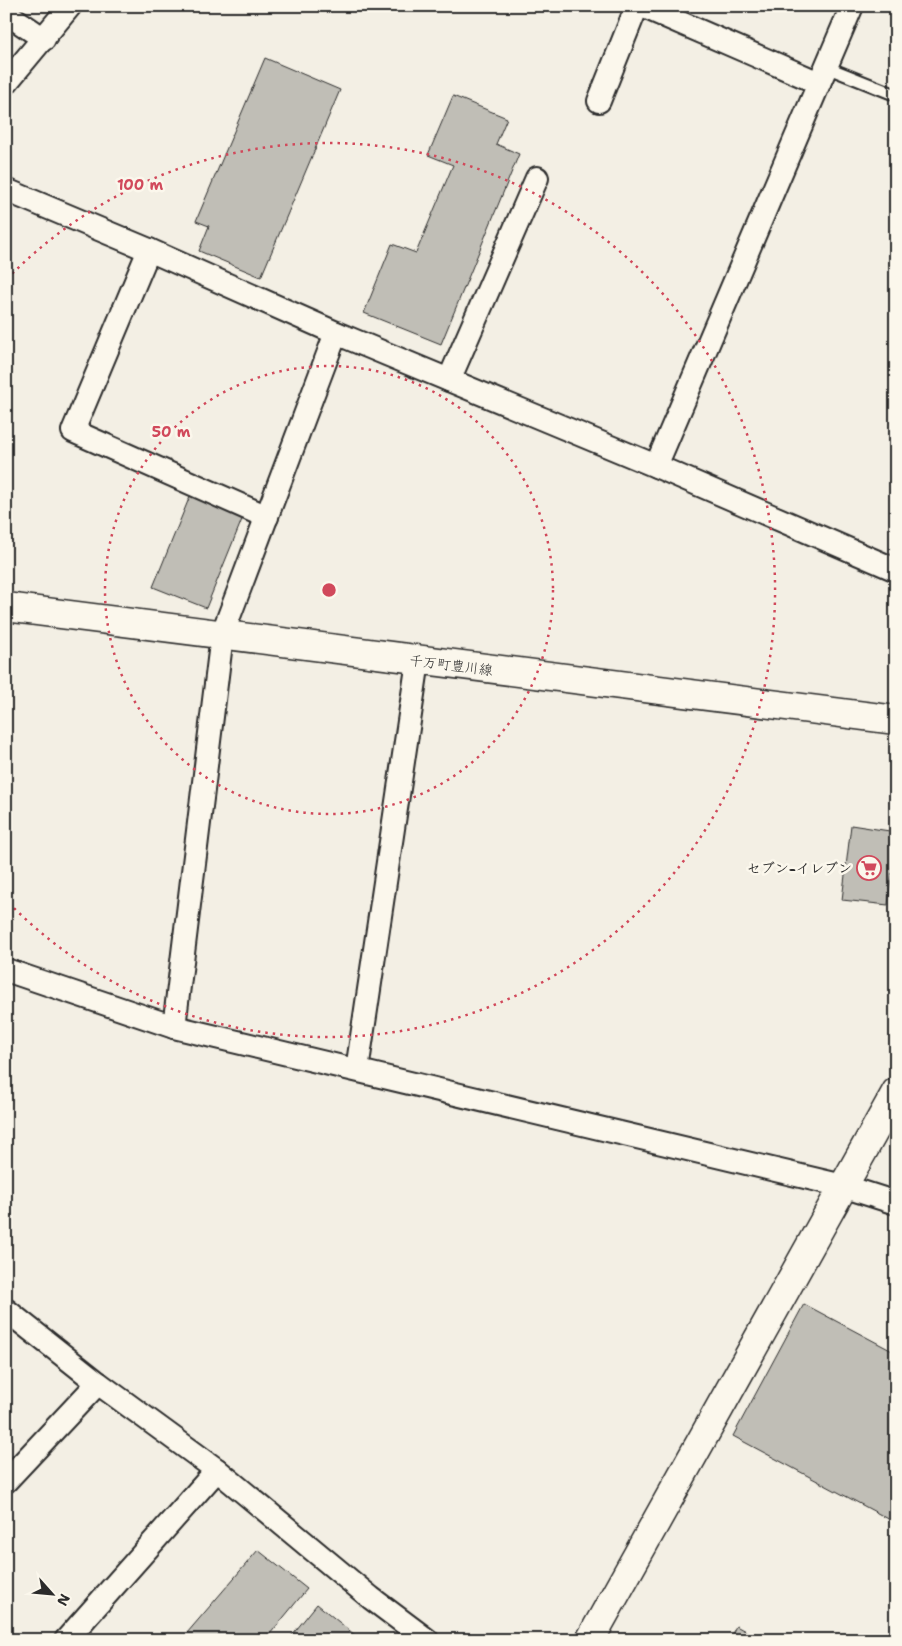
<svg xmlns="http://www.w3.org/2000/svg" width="902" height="1646" font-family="'Shantell Sans','Klee One',sans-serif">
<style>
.building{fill:#c0beb6;stroke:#2b2b2b}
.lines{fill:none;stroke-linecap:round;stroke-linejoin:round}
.service-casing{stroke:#2b2b2b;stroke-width:15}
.minor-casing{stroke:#2b2b2b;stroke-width:26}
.tertiary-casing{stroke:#2b2b2b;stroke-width:31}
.secondary-casing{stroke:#2b2b2b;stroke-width:31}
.service{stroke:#fbf7ec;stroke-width:11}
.minor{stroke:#fbf7ec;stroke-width:22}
.tertiary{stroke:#fbf7ec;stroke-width:28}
.secondary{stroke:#fbf7ec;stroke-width:28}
.ring{fill:none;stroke:#d1495b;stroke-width:2.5;stroke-dasharray:2.5 5}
.labels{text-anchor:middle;stroke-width:5;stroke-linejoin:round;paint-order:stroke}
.street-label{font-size:14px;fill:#2b2b2b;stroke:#fbf7ec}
.poi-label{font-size:14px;font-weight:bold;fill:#2b2b2b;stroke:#fbf7ec;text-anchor:end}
.centre{fill:#d1495b;stroke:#fbf7ec;stroke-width:2.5}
.ring-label{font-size:15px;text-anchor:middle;font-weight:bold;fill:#d1495b;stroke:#fbf7ec;stroke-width:5;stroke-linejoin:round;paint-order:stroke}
</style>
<rect width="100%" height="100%" fill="#f3efe4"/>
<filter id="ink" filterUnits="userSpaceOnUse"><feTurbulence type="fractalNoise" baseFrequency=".02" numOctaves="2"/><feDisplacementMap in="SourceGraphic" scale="10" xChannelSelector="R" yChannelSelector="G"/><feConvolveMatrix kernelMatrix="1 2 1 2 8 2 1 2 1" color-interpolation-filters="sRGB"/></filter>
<g filter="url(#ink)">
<g class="building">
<path d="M265 58 340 90 261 277 199 251 209 226 196 221Z"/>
<path d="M453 96 507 118 496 144 519 154 441 344 364 313 392 244 416 253 453 165 428 155Z"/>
<path d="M190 496 243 517 206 608 153 587Z"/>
<path d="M851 825 896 832 888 905 842 900Z"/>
<path d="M804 1304 896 1353V1523L733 1436Z"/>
<path d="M258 1550 307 1589 265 1640H181Z"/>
<path d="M317 1604 361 1640H288Z"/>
<path d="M736 1626 762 1640H729Z"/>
</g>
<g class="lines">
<defs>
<path id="service" d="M826 67 896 95"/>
<g id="minor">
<path d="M642 6 819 83"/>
<path d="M6 13 44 39"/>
<path d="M6 83 70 6"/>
<path d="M599 101 637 6"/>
<path d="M6 190 149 250 336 333 656 466 896 570"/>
<path d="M149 250 73 431 267 517"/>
<path d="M449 380 537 178"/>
<path d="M656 466 852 6"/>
<path d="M6 970 174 1027 843 1186 896 1203"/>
<path d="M174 1027 222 635 336 333"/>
<path d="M357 1070 418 661"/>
<path d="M6 1310 98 1383 217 1470 371 1598 427 1640"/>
<path d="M6 1481 98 1383"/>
<path d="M66 1640 217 1470"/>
</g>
<path id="tertiary" d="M590 1640 896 1092"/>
<path id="secondary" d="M6 607 896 720"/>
</defs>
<use href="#service" class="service-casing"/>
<use href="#minor" class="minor-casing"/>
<use href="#tertiary" class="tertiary-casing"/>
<use href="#secondary" class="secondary-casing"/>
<use href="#service" class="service"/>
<use href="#minor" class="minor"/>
<use href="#tertiary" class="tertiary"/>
<use href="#secondary" class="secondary"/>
</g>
</g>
<g class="ring">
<circle cx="329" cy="590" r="224"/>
<path d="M7 279A447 447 0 1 1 7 901"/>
</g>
<defs>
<symbol id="supermarket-ring" viewBox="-11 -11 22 22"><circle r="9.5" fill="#fbf7ec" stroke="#d1495b" stroke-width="1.5"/><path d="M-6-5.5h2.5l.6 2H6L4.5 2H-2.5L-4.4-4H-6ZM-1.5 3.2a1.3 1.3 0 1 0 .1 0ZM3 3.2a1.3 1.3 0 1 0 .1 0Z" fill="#d1495b"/></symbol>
</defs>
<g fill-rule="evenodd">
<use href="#supermarket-ring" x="855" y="854" width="28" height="28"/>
</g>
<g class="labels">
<g class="street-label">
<text transform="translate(451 665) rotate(7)" y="5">千万町豊川線</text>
</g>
<g class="poi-label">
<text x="852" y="873">セブン-イレブン</text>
</g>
</g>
<circle cx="329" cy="590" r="8" class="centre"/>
<g class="ring-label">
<text x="140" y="190">100 m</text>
<text x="171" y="437">50 m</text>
</g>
<rect width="902" height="1646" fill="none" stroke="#fbf7ec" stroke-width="25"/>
<rect x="12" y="12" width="877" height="1621" fill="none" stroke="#2b2b2b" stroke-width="2" filter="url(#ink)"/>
<g transform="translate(52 1594) rotate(117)" stroke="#fbf7ec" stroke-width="4" paint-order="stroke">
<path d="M0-4L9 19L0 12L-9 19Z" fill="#2b2b2b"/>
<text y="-8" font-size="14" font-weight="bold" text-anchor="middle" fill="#2b2b2b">N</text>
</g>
</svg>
